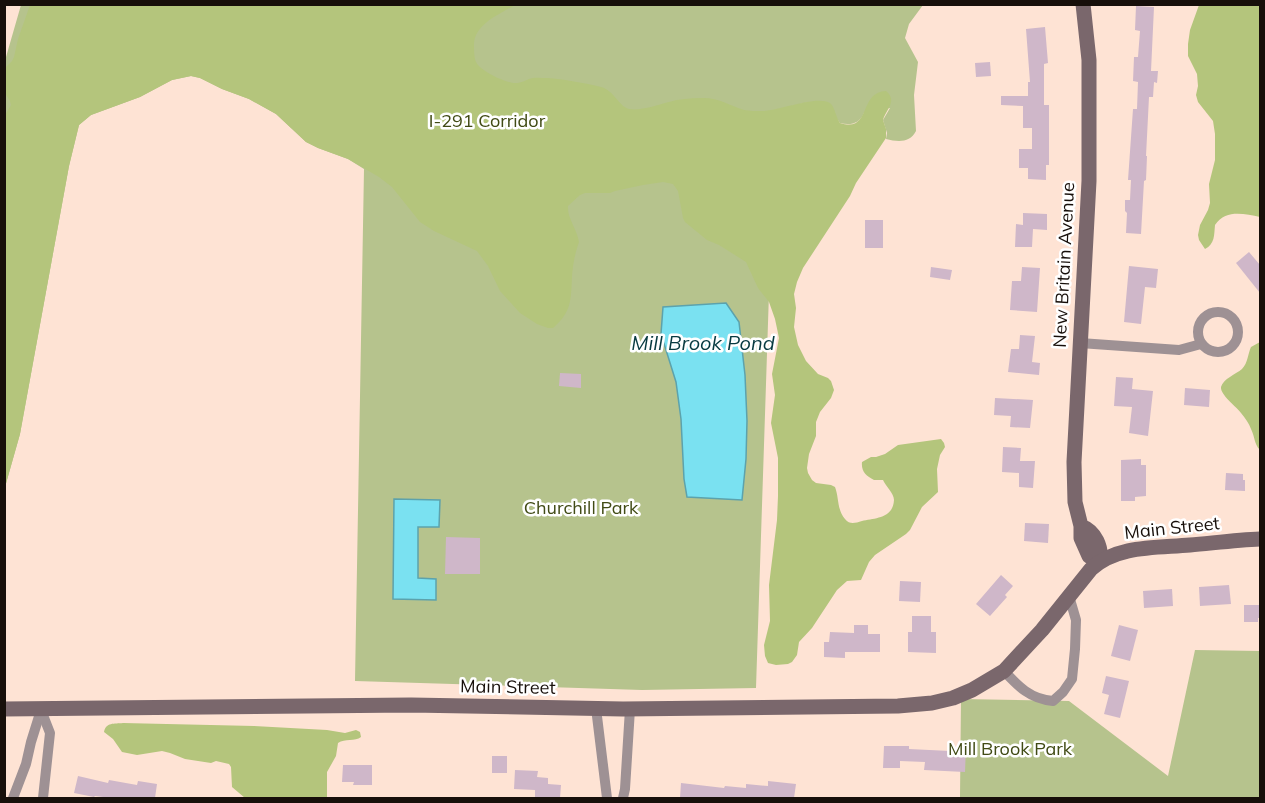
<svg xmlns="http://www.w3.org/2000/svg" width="1265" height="803" font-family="Mulish,sans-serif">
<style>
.green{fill:#b6c38d}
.forest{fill:#b4c57c}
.water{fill:#7ae1f1;stroke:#5ca2ac;stroke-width:1.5}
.building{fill:#cfb7c9}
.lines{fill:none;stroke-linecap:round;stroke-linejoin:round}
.street{stroke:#9e9194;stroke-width:10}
.secondary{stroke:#7a676c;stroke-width:15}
.labels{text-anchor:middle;stroke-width:5;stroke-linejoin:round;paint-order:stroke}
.park-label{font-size:18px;fill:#414b15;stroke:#fff}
.street-label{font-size:18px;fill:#170f0a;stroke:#fff}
.water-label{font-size:20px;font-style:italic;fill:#073a41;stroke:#fff}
</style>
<rect width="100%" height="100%" fill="#fee3d4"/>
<g class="green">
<path d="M21 5H923L909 24 905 38 918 62 914 95 916 131C910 143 898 142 886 139L887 133 883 120 890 108 864 113C860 123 851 126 840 123L837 119 809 102 775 110 756 688 642 690 355 681 364 169 348 159 318 148 306 142 276 114 249 99 222 89 200 78 191 76 172 80 140 97 91 115 79 125 69 166 20 434 5 487 4 64Z"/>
<path d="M1195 650 1260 651V798H960L961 699 1069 701 1168 776Z"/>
</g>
<g class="forest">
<path d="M30 5H515C500 14 475 24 474 44 474 49 474 58 476 62 480 71 506 83 515 83 521 83 524 81 529 79 534 77 541 78 547 78 563 79 585 83 601 87 615 91 618 106 629 109 641 111 657 105 669 102 679 99 690 98 701 98 717 97 729 105 744 110 750 111 756 111 762 111 779 111 816 95 830 103 835 107 836 118 840 123 872 133 858 92 886 91 898 101 886 109 883 120L886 129V138L856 183 850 196 803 268 797 282 794 294 796 308 794 327 798 345 806 361 818 374 828 378 831 381 834 390 831 398 820 412 816 422V436L809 454 807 468 808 473 812 480 816 483 831 485 835 487C839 497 837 510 845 519 850 525 855 523 862 521 874 518 893 519 894 500 894 493 886 487 883 480H874C866 476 861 471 862 462L871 457H876L885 454 898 445 941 439 944 443 945 447 940 455 937 469 938 492 922 507 910 530 906 534 875 555 869 562 861 580 847 581 837 590 812 628 799 642 797 655 792 662 788 664 776 665 768 663 765 656 764 645 770 621 769 585 777 520 778 496V458L771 423 775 395 772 374 779 338 775 319 769 302 758 288 746 262 719 245 707 240 685 222 683 218 678 191 673 184 663 182 643 185 615 191 610 193H585L580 195 568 206C567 218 577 229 579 242 575 253 573 264 572 276 571 299 572 312 553 328H548L537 324 520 313 500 291 488 266 477 251 434 231 420 222 392 187 379 177 348 159 318 148 306 142 276 114 249 99 222 89 200 78 191 76 172 80 140 97 91 115 79 125 69 166 20 434 5 487 4 117 11 105 10 101 5 93V68L12 61 14 57 18 39Z"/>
<path d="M1199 5H1260V217C1244 214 1226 209 1215 225 1214 235 1215 244 1205 249L1199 240 1198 235 1200 225 1208 210 1210 203 1209 184 1215 160V134L1213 121 1198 102 1196 95 1198 86 1197 74 1188 56V44L1190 30Z"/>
<path d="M1260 342V450C1254 444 1255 437 1251 429 1249 423 1245 418 1241 413 1237 407 1220 395 1221 387 1223 379 1236 374 1242 369 1248 363 1248 353 1251 347Z"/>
<path d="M123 723 254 726 327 730 345 733 356 730 360 732 361 737C355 742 345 738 338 743L336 756 327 772V798H245L232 787 231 767 229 764 216 761 211 763 185 759 170 753 162 751 137 755 122 752 113 739 104 732C106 722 114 724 123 723Z"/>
</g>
<g class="water">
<path d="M726 303 739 322 745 375 747 421 746 459 742 500 687 497 684 479 681 419 676 382 661 334 663 307Z"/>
<path d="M394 499 440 500 439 527H418V578L436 579V600L393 599Z"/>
</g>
<g class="building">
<path d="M1136 6 1154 7 1151 71H1158L1157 83 1154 82 1153 97H1149L1146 156H1147L1146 180 1144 181 1141 234 1126 233 1127 213 1125 211V200H1130L1131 180H1128L1133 109H1137L1138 82 1133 81 1134 57H1138L1140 31 1135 30Z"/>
<path d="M1045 27 1048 63 1044 64V105H1049V165H1046V180L1028 179V168H1019V149H1032V128H1023V106L1001 105V96H1028V82H1030L1026 29Z"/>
<path d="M990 62 991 76 976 77 975 63Z"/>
<path d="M1023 213 1047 214V230L1033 229 1032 247H1015L1016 224 1023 225Z"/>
<rect x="865" y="220" width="18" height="28"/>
<path d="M1249 252 1260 265V293L1236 263Z"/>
<path d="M1129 266 1158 269 1156 288 1145 287 1141 324 1124 322Z"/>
<path d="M931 267 952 270 950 280 930 277Z"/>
<path d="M1022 267 1040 268 1037 312 1010 310 1012 281H1021Z"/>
<path d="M1020 335 1035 336 1032 362 1040 363 1039 375 1008 372 1011 349H1019Z"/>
<path d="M560 373 581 374V388L559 386Z"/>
<path d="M1116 377 1133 378 1132 389 1153 391 1148 436 1129 433 1132 407 1114 406Z"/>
<path d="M1185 388 1210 390 1209 407 1184 405Z"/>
<path d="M995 398 1033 400 1030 428 1010 427 1011 416 994 415Z"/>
<path d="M1003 447 1021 448 1020 461H1035L1033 488 1019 487V473L1002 472Z"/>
<path d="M1141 459V465H1146V496L1135 497V501H1121V460Z"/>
<path d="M1226 473 1243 474V480H1245V491L1225 490Z"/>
<path d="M1025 523 1049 524 1048 543 1024 541Z"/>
<path d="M446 537 480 538V574H445Z"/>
<path d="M1001 575 1013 586 1005 595 1007 597 990 616 976 604Z"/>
<path d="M900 581 921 582 920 602 899 601Z"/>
<path d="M1229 585 1231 604 1200 606 1199 587Z"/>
<path d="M1172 589 1173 606 1144 608 1143 591Z"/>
<path d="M1244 605H1260V618H1258V622H1244Z"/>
<path d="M912 616H931V632H936V653L908 652V632H912Z"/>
<path d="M854 625H868V634H880V652H845V658L824 657V642H829L830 632 854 633Z"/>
<path d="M1119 625 1138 630 1130 661 1111 656Z"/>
<path d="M1106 676 1129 681 1120 718 1104 714 1109 695 1102 693Z"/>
<path d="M884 746H909V749L950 751 951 747H966L965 772 924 770 925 762 900 761V768H883Z"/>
<rect x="492" y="756" width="15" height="17"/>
<path d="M343 765H372V785H353L354 782H342Z"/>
<path d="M515 770 538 771 537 777 548 778V784L561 785 560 798 535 797V790L514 789Z"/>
<path d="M78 776 108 783 109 780 137 785 138 781 157 784 155 798H111L95 796 94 797 74 793Z"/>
<path d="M768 781 796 784 794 798H680L681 783 724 788 725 786 746 788V784L768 786Z"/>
</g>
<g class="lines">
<g class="street">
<circle cx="1218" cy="332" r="20"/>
<path d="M1080 343 1179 350 1201 344"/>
<path d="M1004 671C1018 686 1030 699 1053 701L1063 692 1072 679 1075 649 1076 620 1069 596"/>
<path d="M596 708 607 798"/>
<path d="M41 710 50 733 43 798"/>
<path d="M13 798 26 764 31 742 41 710"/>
<path d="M623 798 625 789 630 709"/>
</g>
<g class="secondary">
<path d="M1081 526C1095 531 1103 548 1099 562L1089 556 1081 538V526L1075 502 1074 462 1089 181V60L1083 4"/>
<path d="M4 709 411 705 623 709 898 706 932 703 953 698 972 690 1004 671 1042 630 1091 569C1117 545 1157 548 1190 545 1213 543 1237 540 1260 539"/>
</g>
</g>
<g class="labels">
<g class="park-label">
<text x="487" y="127">I-291 Corridor</text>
<text x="581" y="514">Churchill Park</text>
<text x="1010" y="755">Mill Brook Park</text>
</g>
<g class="street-label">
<text transform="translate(1064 265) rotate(-87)" y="6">New Britain Avenue</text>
<text transform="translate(1172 528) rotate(-6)" y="6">Main Street</text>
<text transform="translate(508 687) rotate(1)" y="6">Main Street</text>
</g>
<g class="water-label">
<text x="703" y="350">Mill Brook Pond</text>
</g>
</g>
<rect width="1265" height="803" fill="none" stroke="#170f0a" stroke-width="12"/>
</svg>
